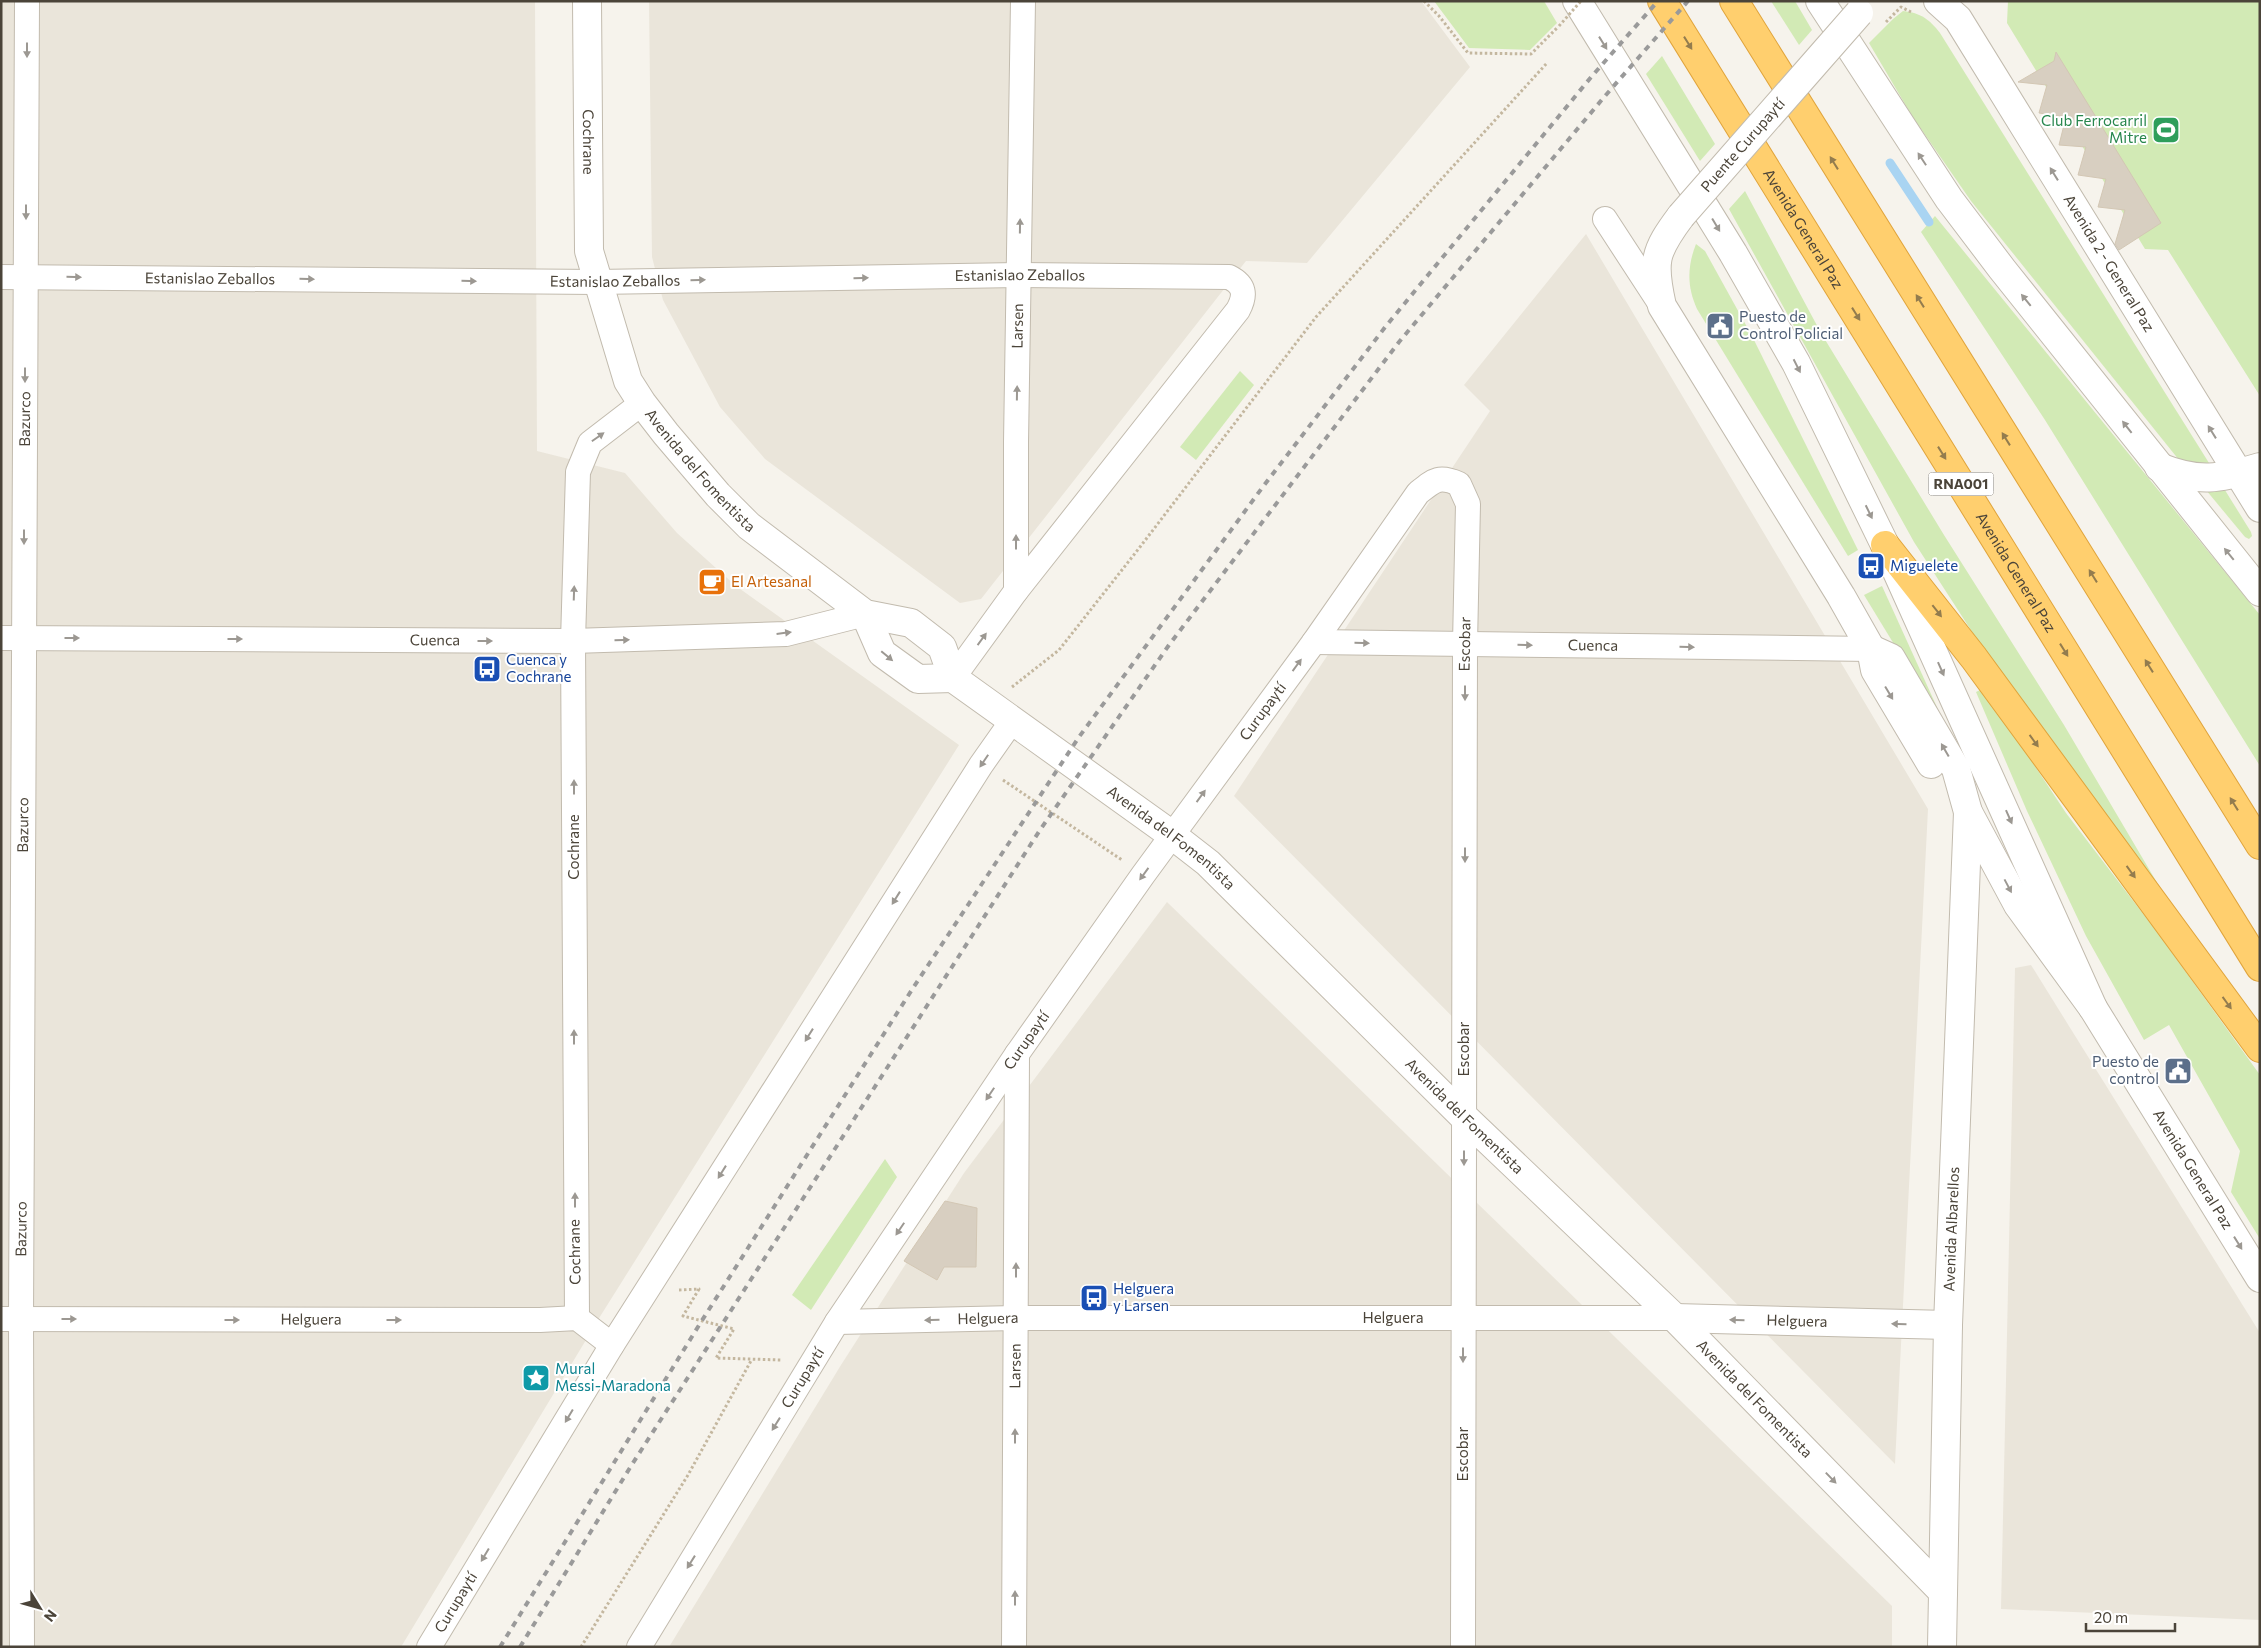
<svg xmlns="http://www.w3.org/2000/svg" width="2261" height="1648" font-family="Commissioner,sans-serif">
<style>
.residential{fill:#eae5da}
.green{fill:#d2eab5}
.lines{fill:none;stroke-linecap:round;stroke-linejoin:round}
.stream{stroke:#a9d4f2;stroke-width:9}
.building{fill:#d8cfc1;stroke:#d3c7b4}
.minor-casing{stroke:#c2bbae;stroke-width:26}
.tertiary-casing{stroke:#c2bbae;stroke-width:30}
.motorway-casing{stroke:#e0a43c;stroke-width:30}
.path{stroke:#c4b79f;stroke-width:3;stroke-dasharray:2.5 2.5;stroke-linecap:butt}
.minor{stroke:#fff;stroke-width:24}
.tertiary{stroke:#fff;stroke-width:28}
.motorway{stroke:#ffcf6e;stroke-width:28}
.rail{stroke:#9a9a9a;stroke-width:4;stroke-dasharray:6 6;stroke-linecap:butt}
.tertiary-bridge-casing{stroke:#c2bbae;stroke-width:30;stroke-linecap:butt}
.path-bridge{stroke:#c4b79f;stroke-width:3;stroke-dasharray:2.5 2.5;stroke-linecap:butt}
.tertiary-bridge{stroke:#fff;stroke-width:28}
.oneway{fill:#9c9892}
.oneway2{fill:#937c4e}
.labels{text-anchor:middle;stroke-width:4;stroke-linejoin:round;paint-order:stroke}
.shield{fill:#fff;stroke:#817c74;stroke-width:1}
.shield-label{font-size:14px;font-weight:bold;fill:#4b4439}
.leisure-label{font-size:15px;fill:#27864d;stroke:#fff;text-anchor:end}
.street-label{font-size:15px;fill:#4b4439;stroke:#fff}
.service-label{font-size:15px;fill:#4e5e75;stroke:#fff;text-anchor:start}
.transit-label{font-size:15px;fill:#164399;stroke:#fff;text-anchor:start}
.food-label{font-size:15px;fill:#c56008;stroke:#fff;text-anchor:start}
.culture-label{font-size:15px;fill:#0d838f;stroke:#fff;text-anchor:start}
</style>
<rect width="100%" height="100%" fill="#f6f3ec"/>
<g class="residential">
<path d="M1 1H535L537 451 625 473 677 533 736 586 959 745 601 1315 401 1647H1Z"/>
<path d="M649 1H1421L1470 67 1307 263 1246 261 981 599 960 603 765 459 720 407 663 300 652 257Z"/>
<path d="M1586 234 1928 809 1895 1464 1234 796 1490 411 1464 385Z"/>
<path d="M1167 902 1892 1606V1647H669L841 1365 964 1173Z"/>
<path d="M2031 965 2260 1333V1620L2001 1609 2015 968Z"/>
</g>
<g class="green">
<path d="M1434 1H1544L1557 23 1530 50 1469 48Z"/>
<path d="M1771 1H1795L1812 30 1799 45Z"/>
<path d="M2008 1H2260V396L2168 250 2145 249 2007 23Z"/>
<path d="M1903 11C1921 13 1929 19 1940 33L2209 463V468L2179 460 1971 201 1912 116 1869 43 1893 19Z"/>
<path d="M1662 56 1715 144 1700 161 1646 74Z"/>
<path d="M1745 191 1821 333 1944 535 2064 725 2159 886 1987 655 1914 542 1729 209Z"/>
<path d="M1935 216 2260 615V766L2045 420 1921 232Z"/>
<path d="M1696 244 1705 251 1752 336 1858 550 1848 556 1697 309C1687 287 1687 267 1696 244Z"/>
<path d="M1240 371 1254 385 1196 460 1180 447Z"/>
<path d="M2223 487 2251 532 2252 536 2249 539 2245 537 2206 490Z"/>
<path d="M1882 586 1950 736 1864 595Z"/>
<path d="M1980 690 2009 727 2066 813 2157 932 2260 1075V1239L2231 1192 2240 1151 2169 1025 2144 1040 2086 936 2027 811 1976 692Z"/>
<path d="M885 1159 897 1177 811 1310 792 1295Z"/>
</g>
<g class="lines">
<path class="stream" d="M1890 163 1929 222"/>
</g>
<g class="building">
<path d="M2056 52 2161 223 2119 250 2115 244 2125 210 2098 207 2106 179 2078 175 2086 147 2059 145 2066 117 2039 113 2047 85 2018 82 2054 61Z"/>
<path d="M945 1201 977 1208 976 1267H944L937 1280 904 1261Z"/>
</g>
<g class="lines">
<defs>
<g id="minor">
<path d="M1605 219 1661 305"/>
<path id="s1" d="M1 277 597 282 1019 275 1229 277C1245 285 1246 295 1238 310L1016 591 953 678"/>
<path id="s2" d="M1016 591V442L1023 1"/>
<path id="s3" d="M1 638 573 641 786 634 865 614"/>
<path id="s4" d="M1314 642 1871 649"/>
<path d="M577 1318 573 641 578 472 590 443 642 403"/>
<path id="s5" d="M1 1319 540 1320 577 1318 612 1345"/>
<path id="s6" d="M837 1322 1015 1318H1675"/>
<path id="s7" d="M22 1647 21 1319 27 1"/>
<path id="s8" d="M429 1647 612 1345 981 765 1012 721"/>
<path id="s9" d="M639 1647 837 1322 1017 1054 1143 875 1314 642 1418 493C1434 480 1439 475 1459 484L1468 504 1465 644 1463 1647"/>
<path id="s10" d="M1014 1647 1017 1054"/>
</g>
<g id="tertiary">
<path id="s11" d="M587 1 589 251 628 381 642 403 666 434 718 495 749 526 865 614 911 623 942 647 953 678 1172 835 1208 863 1464 1117 1675 1318 1943 1592"/>
<path d="M1577 1 1733 253 1796 363 1885 545 2093 1008"/>
<path d="M1820 1 1949 199 2002 269 2260 592"/>
<path id="s12" d="M1938 1 1958 19 2260 508"/>
<path d="M1681 216C1654 252 1652 262 1662 306L1841 596 1871 649 1875 670 1931 764"/>
<path d="M2159 467C2198 483 2220 479 2260 467"/>
<path d="M865 614 882 653 918 679 953 678"/>
<path id="s13" d="M1871 649 1891 658 1956 769 1968 812 2018 905 2093 1008 2260 1278"/>
<path id="s14" d="M1675 1318 1948 1325"/>
<path id="s15" d="M1942 1647 1948 1325 1968 812"/>
</g>
<g id="motorway">
<path id="s16" d="M1662 1 2260 967"/>
<path d="M1734 1 2260 845"/>
<path d="M1885 545 1974 658 2260 1048"/>
</g>
</defs>
<use href="#minor" class="minor-casing"/>
<use href="#tertiary" class="tertiary-casing"/>
<use href="#motorway" class="motorway-casing"/>
<g class="path">
<path d="M1424 1 1439 16 1468 53 1531 54 1558 27"/>
<path d="M1886 22 1901 7 1911 12"/>
<path d="M1012 687 1059 650 1140 547 1316 317 1547 63"/>
<path d="M1003 780 1122 860"/>
<path d="M679 1290 699 1289 683 1316 734 1329 716 1358 781 1360"/>
<path d="M581 1647 688 1475 752 1359"/>
</g>
<use href="#minor" class="minor"/>
<use href="#tertiary" class="tertiary"/>
<use href="#motorway" class="motorway"/>
<g class="rail">
<path d="M500 1647 701 1322 913 988 1079 737 1262 488 1386 326 1592 76 1658 1"/>
<path d="M520 1647 631 1466 1040 830 1169 645 1399 342 1605 96 1688 1"/>
</g>
<defs>
<g id="tertiary-bridge">
<path id="s17" d="M1681 216 1859 13"/>
</g>
</defs>
<use href="#tertiary-bridge" class="tertiary-bridge-casing"/>
<path class="path-bridge" d="M1559 26 1581 1"/>
<use href="#tertiary-bridge" class="tertiary-bridge"/>
</g>
<defs><path id="oneway-solid" d="M-6-.8H1V-3.2L6.5 0L1 3.2V.8H-6Z" transform="scale(1.25)"/></defs>
<g class="oneway">
<use href="#oneway-solid" transform="translate(1603 43) rotate(58)"/>
<use href="#oneway-solid" transform="translate(27 50) rotate(90)"/>
<use href="#oneway-solid" transform="translate(1922 159) rotate(-123)"/>
<use href="#oneway-solid" transform="translate(2054 174) rotate(-122)"/>
<use href="#oneway-solid" transform="translate(26 212) rotate(90)"/>
<use href="#oneway-solid" transform="translate(1716 225) rotate(59)"/>
<use href="#oneway-solid" transform="translate(1020 226) rotate(-89)"/>
<use href="#oneway-solid" transform="translate(74 277) rotate(1)"/>
<use href="#oneway-solid" transform="translate(861 278) rotate(-1)"/>
<use href="#oneway-solid" transform="translate(307 279) rotate(1)"/>
<use href="#oneway-solid" transform="translate(698 280) rotate(-1)"/>
<use href="#oneway-solid" transform="translate(469 281) rotate(1)"/>
<use href="#oneway-solid" transform="translate(2026 300) rotate(-129)"/>
<use href="#oneway-solid" transform="translate(1797 366) rotate(63)"/>
<use href="#oneway-solid" transform="translate(25 375) rotate(90)"/>
<use href="#oneway-solid" transform="translate(1017 393) rotate(-89)"/>
<use href="#oneway-solid" transform="translate(2127 427) rotate(-128)"/>
<use href="#oneway-solid" transform="translate(2212 432) rotate(-122)"/>
<use href="#oneway-solid" transform="translate(598 437) rotate(-35)"/>
<use href="#oneway-solid" transform="translate(1869 512) rotate(64)"/>
<use href="#oneway-solid" transform="translate(24 537) rotate(90)"/>
<use href="#oneway-solid" transform="translate(1016 542) rotate(-90)"/>
<use href="#oneway-solid" transform="translate(2229 554) rotate(-129)"/>
<use href="#oneway-solid" transform="translate(574 593) rotate(-88)"/>
<use href="#oneway-solid" transform="translate(784 633) rotate(-7)"/>
<use href="#oneway-solid" transform="translate(72 638)"/>
<use href="#oneway-solid" transform="translate(235 639)"/>
<use href="#oneway-solid" transform="translate(982 639) rotate(-54)"/>
<use href="#oneway-solid" transform="translate(622 640) rotate(-2)"/>
<use href="#oneway-solid" transform="translate(485 641)"/>
<use href="#oneway-solid" transform="translate(1362 643) rotate(1)"/>
<use href="#oneway-solid" transform="translate(1525 645) rotate(1)"/>
<use href="#oneway-solid" transform="translate(1687 647) rotate(1)"/>
<use href="#oneway-solid" transform="translate(887 656) rotate(40)"/>
<use href="#oneway-solid" transform="translate(1297 665) rotate(-54)"/>
<use href="#oneway-solid" transform="translate(1941 669) rotate(66)"/>
<use href="#oneway-solid" transform="translate(1465 693) rotate(90)"/>
<use href="#oneway-solid" transform="translate(1889 693) rotate(59)"/>
<use href="#oneway-solid" transform="translate(1945 750) rotate(-120)"/>
<use href="#oneway-solid" transform="translate(984 761) rotate(124)"/>
<use href="#oneway-solid" transform="translate(574 787) rotate(-90)"/>
<use href="#oneway-solid" transform="translate(1201 796) rotate(-54)"/>
<use href="#oneway-solid" transform="translate(2009 817) rotate(66)"/>
<use href="#oneway-solid" transform="translate(1465 855) rotate(90)"/>
<use href="#oneway-solid" transform="translate(1144 874) rotate(126)"/>
<use href="#oneway-solid" transform="translate(2008 886) rotate(62)"/>
<use href="#oneway-solid" transform="translate(896 898) rotate(122)"/>
<use href="#oneway-solid" transform="translate(809 1035) rotate(122)"/>
<use href="#oneway-solid" transform="translate(574 1037) rotate(-90)"/>
<use href="#oneway-solid" transform="translate(990 1094) rotate(124)"/>
<use href="#oneway-solid" transform="translate(1464 1158) rotate(90)"/>
<use href="#oneway-solid" transform="translate(722 1172) rotate(122)"/>
<use href="#oneway-solid" transform="translate(575 1200) rotate(-90)"/>
<use href="#oneway-solid" transform="translate(900 1229) rotate(124)"/>
<use href="#oneway-solid" transform="translate(2238 1243) rotate(58)"/>
<use href="#oneway-solid" transform="translate(1016 1270) rotate(-90)"/>
<use href="#oneway-solid" transform="translate(69 1319)"/>
<use href="#oneway-solid" transform="translate(232 1320)"/>
<use href="#oneway-solid" transform="translate(394 1320)"/>
<use href="#oneway-solid" transform="translate(932 1320) rotate(179)"/>
<use href="#oneway-solid" transform="translate(1737 1320) rotate(-179)"/>
<use href="#oneway-solid" transform="translate(1899 1324) rotate(-179)"/>
<use href="#oneway-solid" transform="translate(1463 1355) rotate(90)"/>
<use href="#oneway-solid" transform="translate(569 1416) rotate(121)"/>
<use href="#oneway-solid" transform="translate(776 1424) rotate(122)"/>
<use href="#oneway-solid" transform="translate(1015 1436) rotate(-90)"/>
<use href="#oneway-solid" transform="translate(1831 1478) rotate(46)"/>
<use href="#oneway-solid" transform="translate(485 1555) rotate(121)"/>
<use href="#oneway-solid" transform="translate(691 1562) rotate(122)"/>
<use href="#oneway-solid" transform="translate(1015 1598) rotate(-90)"/>
</g>
<g class="oneway2">
<use href="#oneway-solid" transform="translate(1688 43) rotate(58)"/>
<use href="#oneway-solid" transform="translate(1834 163) rotate(-122)"/>
<use href="#oneway-solid" transform="translate(1920 301) rotate(-122)"/>
<use href="#oneway-solid" transform="translate(1856 314) rotate(58)"/>
<use href="#oneway-solid" transform="translate(2006 439) rotate(-122)"/>
<use href="#oneway-solid" transform="translate(1942 453) rotate(58)"/>
<use href="#oneway-solid" transform="translate(2093 576) rotate(-122)"/>
<use href="#oneway-solid" transform="translate(1937 611) rotate(52)"/>
<use href="#oneway-solid" transform="translate(2064 650) rotate(58)"/>
<use href="#oneway-solid" transform="translate(2149 666) rotate(-122)"/>
<use href="#oneway-solid" transform="translate(2034 741) rotate(54)"/>
<use href="#oneway-solid" transform="translate(2234 804) rotate(-122)"/>
<use href="#oneway-solid" transform="translate(2131 872) rotate(54)"/>
<use href="#oneway-solid" transform="translate(2227 1003) rotate(54)"/>
</g>
<defs>
<symbol id="stadium-square" viewBox="-11 -11 22 22"><rect x="-9" y="-9" width="18" height="18" rx="4" fill="#2e9e5b" stroke="#fff"/><path d="M0-5a6.5 5 0 1 0 0 10a6.5 5 0 1 0 0-10ZM-3.5-1.8h7v3.6h-7Z" fill="#fff"/></symbol>
<symbol id="civic-square" viewBox="-11 -11 22 22"><rect x="-9" y="-9" width="18" height="18" rx="4" fill="#5c6f8a" stroke="#fff"/><path d="M-.6-6.5H3V-4.5H.6V-3L4-1V1h2V6H-6V1h2V-1L-.6-3ZM-1.2 2.5V6h2.4V2.5Z" fill="#fff"/></symbol>
<symbol id="bus-square" viewBox="-11 -11 22 22"><rect x="-9" y="-9" width="18" height="18" rx="4" fill="#1a4fb4" stroke="#fff"/><path d="M-5-6H5V4H4V6H2V4H-2V6H-4V4H-5ZM-3.5-4V0h7V-4ZM-3.5 1.2v1.5H-2V1.2ZM2 1.2v1.5H3.5V1.2Z" fill="#fff"/></symbol>
<symbol id="cafe-square" viewBox="-11 -11 22 22"><rect x="-9" y="-9" width="18" height="18" rx="4" fill="#e8710a" stroke="#fff"/><path d="M-5.5-4.5H6V0H3Q3 3.5 0 3.5H-2.5Q-5.5 3.5-5.5 0ZM3-3.2v2h1.7v-2ZM-6 4.5H4V6H-6Z" fill="#fff"/></symbol>
<symbol id="sight-square" viewBox="-11 -11 22 22"><rect x="-9" y="-9" width="18" height="18" rx="4" fill="#0f9aa8" stroke="#fff"/><path d="M0-6L1.8-2.2L6-1.7L2.9 1.2L3.7 5.4L0 3.3L-3.7 5.4L-2.9 1.2L-6-1.7L-1.8-2.2Z" fill="#fff"/></symbol>
</defs>
<g fill-rule="evenodd">
<use href="#stadium-square" x="2150" y="114" width="32" height="32"/>
<use href="#civic-square" x="1704" y="310" width="32" height="32"/>
<use href="#bus-square" x="1855" y="550" width="32" height="32"/>
<use href="#cafe-square" x="696" y="566" width="32" height="32"/>
<use href="#bus-square" x="471" y="653" width="32" height="32"/>
<use href="#civic-square" x="2162" y="1055" width="32" height="32"/>
<use href="#bus-square" x="1078" y="1282" width="32" height="32"/>
<use href="#sight-square" x="520" y="1362" width="32" height="32"/>
</g>
<g class="labels">
<rect class="shield" x="1928.5" y="472.5" width="65" height="23" rx="4"/>
<g class="shield-label">
<text x="1961" y="489">RNA001</text>
</g>
<g class="leisure-label">
<text x="2147" y="126">Club Ferrocarril<tspan x="2147" dy="17">Mitre</tspan></text>
</g>
<g class="street-label">
<text dy="5" stroke="none"><textPath href="#s11" startOffset="141">Cochrane</textPath></text>
<text dy="5" stroke="none"><textPath href="#s17" startOffset="94">Puente Curupaytí</textPath></text>
<text dy="5" stroke="none"><textPath href="#s16" startOffset="268">Avenida General Paz</textPath></text>
<text dy="5" stroke="none"><textPath href="#s12" startOffset="314">Avenida 2 - General Paz</textPath></text>
<text dy="5" stroke="none"><textPath href="#s1" startOffset="1019">Estanislao Zeballos</textPath></text>
<text dy="5" stroke="none"><textPath href="#s1" startOffset="209">Estanislao Zeballos</textPath></text>
<text dy="5" stroke="none"><textPath href="#s1" startOffset="614">Estanislao Zeballos</textPath></text>
<text dy="5" stroke="none"><textPath href="#s2" startOffset="265">Larsen</textPath></text>
<text dy="5" stroke="none"><textPath href="#s7" startOffset="1228">Bazurco</textPath></text>
<text dy="5" stroke="none"><textPath href="#s11" startOffset="501">Avenida del Fomentista</textPath></text>
<text dy="5" stroke="none"><textPath href="#s16" startOffset="672">Avenida General Paz</textPath></text>
<text dy="5" stroke="none"><textPath href="#s3" startOffset="434">Cuenca</textPath></text>
<text transform="translate(1465 644) rotate(-89)" y="5">Escobar</text>
<text dy="5" stroke="none"><textPath href="#s4" startOffset="279">Cuenca</textPath></text>
<text dy="5" stroke="none"><textPath href="#s9" startOffset="1125">Curupaytí</textPath></text>
<text dy="5" stroke="none"><textPath href="#s7" startOffset="822">Bazurco</textPath></text>
<text dy="5" stroke="none"><textPath href="#s11" startOffset="1110">Avenida del Fomentista</textPath></text>
<text transform="translate(574 847) rotate(-90)" y="5">Cochrane</text>
<text dy="5" stroke="none"><textPath href="#s9" startOffset="720">Curupaytí</textPath></text>
<text transform="translate(1464 1049) rotate(-90)" y="5">Escobar</text>
<text dy="5" stroke="none"><textPath href="#s11" startOffset="1515">Avenida del Fomentista</textPath></text>
<text dy="5" stroke="none"><textPath href="#s13" startOffset="618">Avenida General Paz</textPath></text>
<text dy="5" stroke="none"><textPath href="#s7" startOffset="418">Bazurco</textPath></text>
<text dy="5" stroke="none"><textPath href="#s15" startOffset="418">Avenida Albarellos</textPath></text>
<text transform="translate(575 1252) rotate(-91)" y="5">Cochrane</text>
<text dy="5" stroke="none"><textPath href="#s6" startOffset="151">Helguera</textPath></text>
<text dy="5" stroke="none"><textPath href="#s6" startOffset="556">Helguera</textPath></text>
<text dy="5" stroke="none"><textPath href="#s5" startOffset="310">Helguera</textPath></text>
<text dy="5" stroke="none"><textPath href="#s14" startOffset="122">Helguera</textPath></text>
<text dy="5" stroke="none"><textPath href="#s10" startOffset="281">Larsen</textPath></text>
<text dy="5" stroke="none"><textPath href="#s9" startOffset="315">Curupaytí</textPath></text>
<text dy="5" stroke="none"><textPath href="#s11" startOffset="1920">Avenida del Fomentista</textPath></text>
<text transform="translate(1463 1454) rotate(-90)" y="5">Escobar</text>
<text dy="5" stroke="none"><textPath href="#s8" startOffset="52">Curupaytí</textPath></text>
</g>
<g class="service-label">
<text x="1739" y="322">Puesto de<tspan x="1739" dy="17">Control Policial</tspan></text>
<text x="2159" y="1067" text-anchor="end">Puesto de<tspan x="2159" dy="17">control</tspan></text>
</g>
<g class="transit-label">
<text x="1890" y="571">Miguelete</text>
<text x="506" y="665">Cuenca y<tspan x="506" dy="17">Cochrane</tspan></text>
<text x="1113" y="1294">Helguera<tspan x="1113" dy="17">y Larsen</tspan></text>
</g>
<g class="food-label">
<text x="731" y="587">El Artesanal</text>
</g>
<g class="culture-label">
<text x="555" y="1374">Mural<tspan x="555" dy="17">Messi-Maradona</tspan></text>
</g>
</g>
<rect width="2261" height="1648" fill="none" stroke="#4b4439" stroke-width="5"/>
<g transform="translate(40 1608) rotate(127)" stroke="#ffffff" stroke-width="4" paint-order="stroke">
<path d="M0-4L9 19L0 12L-9 19Z" fill="#4b4439"/>
<text y="-8" font-size="14" font-weight="bold" text-anchor="middle" fill="#4b4439">N</text>
</g>
<path d="M2086 1623v8h89v-8" fill="none" stroke="#4b4439" stroke-width="2.5"/>
<text x="2094" y="1623" font-size="15" fill="#4b4439" stroke="#ffffff" stroke-width="4" paint-order="stroke">20 m</text>
</svg>
